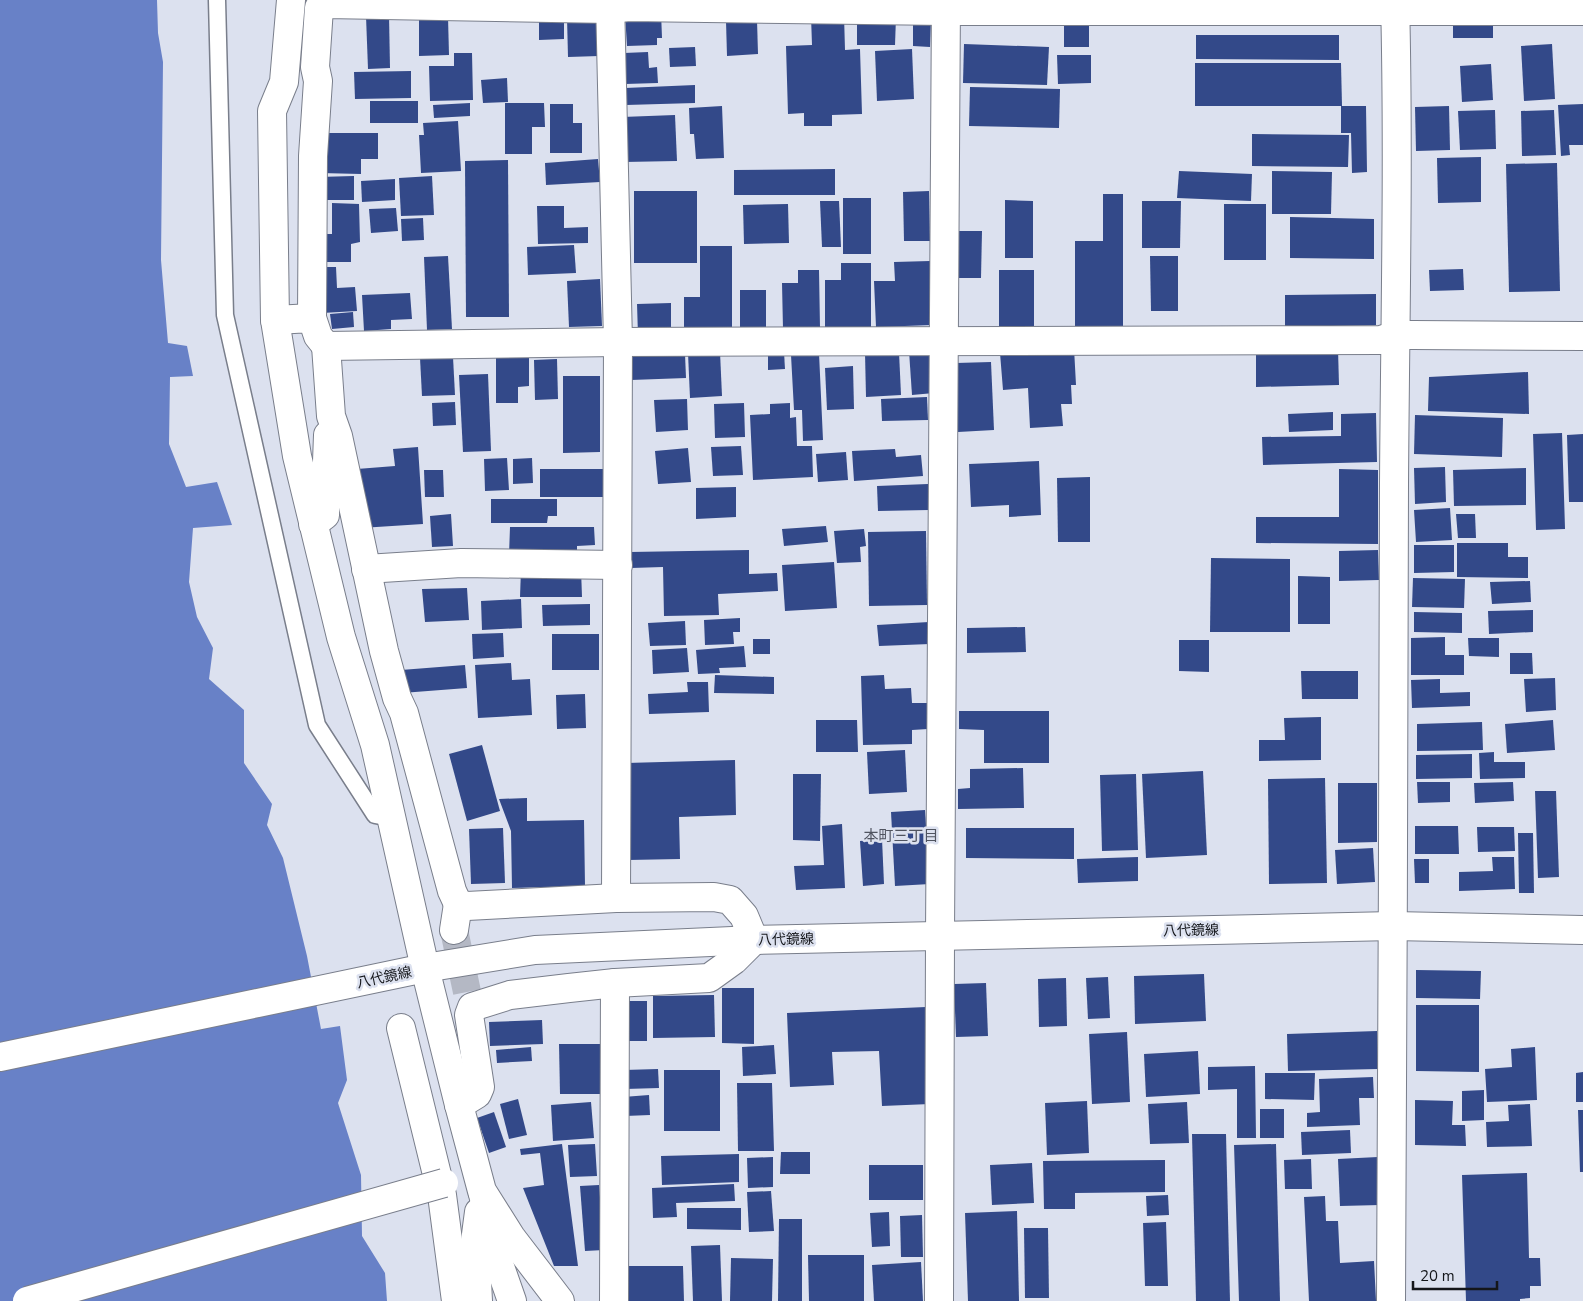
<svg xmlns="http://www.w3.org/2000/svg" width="1583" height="1301" font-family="'Nunito Sans','Noto Sans JP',sans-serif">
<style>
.water{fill:#6881c7}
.building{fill:#334989}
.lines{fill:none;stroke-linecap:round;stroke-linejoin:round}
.street-tunnel{stroke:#b4b8c4;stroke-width:28;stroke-dasharray:28 14;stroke-linecap:butt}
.lane-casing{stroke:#797e8b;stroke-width:19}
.street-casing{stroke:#797e8b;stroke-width:30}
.secondary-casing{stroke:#797e8b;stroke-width:30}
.primary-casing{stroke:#797e8b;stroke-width:30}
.lane{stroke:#fff;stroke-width:16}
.street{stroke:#fff;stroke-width:28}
.secondary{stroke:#fff;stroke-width:28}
.primary{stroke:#fff;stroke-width:28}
.street-bridge-casing{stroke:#797e8b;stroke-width:30;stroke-linecap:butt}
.street-bridge{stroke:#fff;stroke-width:28}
.labels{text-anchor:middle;stroke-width:5;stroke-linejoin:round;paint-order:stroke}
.street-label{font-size:14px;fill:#14161a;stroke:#dce1ef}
.neighbourhood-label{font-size:15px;fill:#505460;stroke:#dce1ef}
</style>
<rect width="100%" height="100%" fill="#dce1ef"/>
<path class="water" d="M0 0H157L158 33 163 62 161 260 168 343 187 346 193 376 170 377 169 444 186 487 217 482 232 525 193 528 189 582 197 617 213 648 209 679 244 710V763L272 804 267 825 283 858 307 956 321 1029 340 1026 347 1080 338 1103 361 1175 362 1236 385 1273 387 1301H0Z"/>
<g class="building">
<path d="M661 12 662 38H657V45L627 46 625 14Z"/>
<path d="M389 15 390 68 368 69 366 16Z"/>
<path d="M564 15V39L539 40V16Z"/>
<path d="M844 15 845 50 860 49 862 114 832 115V126H804V113L788 114 786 46 812 45 811 16Z"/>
<path d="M598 16 599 56 568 57 567 17Z"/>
<path d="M448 17 449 55 419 56V18Z"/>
<path d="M857 17H896L895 45H857Z"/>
<path d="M913 19 931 20 930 47 913 46Z"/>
<path d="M757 20 758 54 727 56 726 21Z"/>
<rect x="1453" y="21" width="40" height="17"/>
<rect x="1064" y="24" width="25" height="23"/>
<path d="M1196 35H1339V60L1196 59Z"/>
<path d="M964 44 1049 47 1047 85 963 83Z"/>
<path d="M1552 44 1555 99 1524 101 1521 46Z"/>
<path d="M695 47 696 66 670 67 669 48Z"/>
<path d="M912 49 914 99 877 101 875 51Z"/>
<path d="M648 52 649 68 657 67 658 83 625 84 624 53Z"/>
<path d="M454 53H472L473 100 430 101 429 66H454Z"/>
<path d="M1057 55H1091V83L1058 84Z"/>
<path d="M1195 63H1341L1342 106H1195Z"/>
<path d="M1491 64 1493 100 1462 102 1460 66Z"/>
<path d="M411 71V98L355 99 354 72Z"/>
<path d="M507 78 508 102 483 103 481 80Z"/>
<path d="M695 85V103L626 105 625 88Z"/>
<path d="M970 87 1060 89 1059 128 969 126Z"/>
<rect x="370" y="101" width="48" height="22"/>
<path d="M470 103V116L434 118 433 105Z"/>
<path d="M505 103H544L545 127H532V154H505Z"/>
<path d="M550 104H573V123H582V153H550Z"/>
<path d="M1583 104V145H1569L1570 155 1561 156 1558 105Z"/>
<path d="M722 106 724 158 696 159 694 134H690L689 108Z"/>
<path d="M1341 106H1366L1367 172 1352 173 1351 133H1341Z"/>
<path d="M1449 106 1450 150 1416 151 1415 107Z"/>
<path d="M1495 110 1496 149 1460 150 1458 111Z"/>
<path d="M1554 110 1556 155 1522 156 1521 111Z"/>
<path d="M675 115 677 161 624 162 622 117Z"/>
<path d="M458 121 461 171 421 173 419 135H424L423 123Z"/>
<path d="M320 133H378V159H361V174L320 173Z"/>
<path d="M1252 134 1349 135 1348 167 1252 166Z"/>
<path d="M1481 157V202L1438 203 1437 158Z"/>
<path d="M598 159 600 182 546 185 545 163Z"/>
<path d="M508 160 509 317H466L465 161Z"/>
<path d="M1557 163 1560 291 1509 292 1506 164Z"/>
<path d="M835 169V195H734V170Z"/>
<path d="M1179 171 1252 174 1251 201 1177 198Z"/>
<path d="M1272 171 1332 172 1331 214H1272Z"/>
<path d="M354 176V200H318V177Z"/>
<path d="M432 176 434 215 401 216 399 178Z"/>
<path d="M395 179V200L362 202 361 181Z"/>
<rect x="634" y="191" width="63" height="72"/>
<path d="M929 191 930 241H904L903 192Z"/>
<path d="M1103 194H1123V330H1075V241H1103Z"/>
<rect x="843" y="198" width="28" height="56"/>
<path d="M1005 200 1033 201V258H1005Z"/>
<path d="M820 201H839L841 247H822Z"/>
<path d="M1142 201H1181L1180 248H1142Z"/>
<path d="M332 203 359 204 360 242 351 244V262H319V234H332Z"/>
<path d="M788 204 789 243 744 244 743 205Z"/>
<rect x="1224" y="204" width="42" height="56"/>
<path d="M537 206H564V228L588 227V243L538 244Z"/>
<path d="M396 208 398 231 371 233 369 209Z"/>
<path d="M1290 217 1374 219V259L1290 258Z"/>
<path d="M423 218 424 240 402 241 401 219Z"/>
<path d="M957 231H982L981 278H956Z"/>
<path d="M574 245 576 273 528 275 527 247Z"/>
<path d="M700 246H732V334H684V297H700Z"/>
<path d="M448 256 452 329 427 330 424 257Z"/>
<path d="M1150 256H1178V311H1151Z"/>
<path d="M930 261 933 325 876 327 874 281H895L894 262Z"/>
<path d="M841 263H871V335H825V280H841Z"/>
<path d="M320 267H336L337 288 355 287 357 311 322 313Z"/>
<path d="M1463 269 1464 290 1430 291 1429 270Z"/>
<path d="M798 270H819L820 328 783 329 782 283H798Z"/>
<rect x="999" y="270" width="35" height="57"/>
<path d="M600 279 602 326 569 327 567 281Z"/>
<rect x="740" y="290" width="26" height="38"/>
<path d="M410 293 412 319 391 320V329L364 331 362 295Z"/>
<path d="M1376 294V325L1285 327V295Z"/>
<path d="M671 303V334L638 335 637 304Z"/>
<path d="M353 312 354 327 332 329 330 314Z"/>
<path d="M1074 348 1076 385H1071L1072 404H1061L1063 426 1030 428 1028 388 1003 390 1000 353Z"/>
<path d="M1338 349 1339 385 1256 387V351Z"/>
<path d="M932 350 934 393 912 395 909 351Z"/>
<path d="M720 352 722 396 690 398 688 353Z"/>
<path d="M784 352 785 369 768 370V353Z"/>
<path d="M899 352 901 395 866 397 865 353Z"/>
<path d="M819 353 823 440 803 441 802 410H794L791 355Z"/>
<path d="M685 354 686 378 631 380 630 356Z"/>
<path d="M453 357 455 395 422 396 420 358Z"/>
<path d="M496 357H529V386L518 387V403H496Z"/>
<path d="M557 359 558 399 535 400 534 360Z"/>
<path d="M991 362 994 430 958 432 956 363Z"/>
<path d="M853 366 854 409 827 410 825 368Z"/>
<path d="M1528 372 1529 414 1428 411 1429 377Z"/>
<path d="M488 374 491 451 463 452 459 375Z"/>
<path d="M563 376H600V452L563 453Z"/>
<path d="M927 397 928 420 882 421 881 399Z"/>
<path d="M687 399 688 430 656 432 654 400Z"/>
<path d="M455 402 456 425 433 426 432 403Z"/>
<path d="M744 403 745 437 715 438 714 404Z"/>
<path d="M790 403V418L796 417 797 446H812L813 477 753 480 750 415 770 414V404Z"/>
<path d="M1333 412V430L1289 432 1288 414Z"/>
<path d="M1376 413 1377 462 1263 465 1262 437 1341 436V414Z"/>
<path d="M1415 415 1503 418 1502 457 1414 454Z"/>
<path d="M1562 433 1565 529 1536 530 1533 434Z"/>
<path d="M1583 434V502H1569L1567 435Z"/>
<path d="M741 446 743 475 713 476 711 447Z"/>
<path d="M418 447 423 524 361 528 357 469 395 466 393 449Z"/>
<path d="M688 448 691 482 658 484 655 451Z"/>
<path d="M895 449 896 457 921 455 923 476 854 481 852 451Z"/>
<path d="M846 452 848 480 818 482 816 454Z"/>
<path d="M507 458 509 490 485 491 484 459Z"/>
<path d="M532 458 533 483 513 484V459Z"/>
<path d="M1039 461 1041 515 1009 517V505L971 507 969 464Z"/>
<path d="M1445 467 1446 502 1415 504 1414 468Z"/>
<path d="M1526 468V505L1454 506 1453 470Z"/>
<path d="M540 469H605L604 497H540Z"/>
<path d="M1339 469 1378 470V544L1256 543V517H1339Z"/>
<path d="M424 470H443L444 497H425Z"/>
<path d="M1090 477V542H1058L1057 478Z"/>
<path d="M928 484 929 510 878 511 877 486Z"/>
<path d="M736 487V517L696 519V488Z"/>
<path d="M491 499H557V516H548L547 523H491Z"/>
<path d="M1450 508 1452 540 1416 542 1414 510Z"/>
<path d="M451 514 453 546 432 547 430 516Z"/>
<path d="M1456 514H1475L1476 538H1458Z"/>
<path d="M826 526 828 542 784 546 782 529Z"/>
<path d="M510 527H594L595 545 577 546V556L509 555Z"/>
<path d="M864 529 866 546 860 547 861 562 837 563 834 531Z"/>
<path d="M926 531 927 605 869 606 868 532Z"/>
<path d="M1457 543H1508V557H1528V578L1457 577Z"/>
<path d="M1414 545H1454V572L1414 573Z"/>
<path d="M749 550V574L777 573 778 591 718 594 719 615 664 616 663 567 631 568 630 552Z"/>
<path d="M1378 550 1379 580 1339 581V551Z"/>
<path d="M1211 558 1290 559V632H1210Z"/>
<path d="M834 562 837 608 785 611 782 565Z"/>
<path d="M521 569H581L582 597H520Z"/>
<path d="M1298 576 1330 577V624H1298Z"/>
<path d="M1413 578 1465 579 1464 608 1412 607Z"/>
<path d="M1530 581 1531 602 1492 604 1490 582Z"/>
<path d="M467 588 469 620 425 622 422 589Z"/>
<path d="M521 599 522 628 482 630 481 601Z"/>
<path d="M590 604V625L543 626 542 605Z"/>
<path d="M1533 610V632L1489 634 1488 611Z"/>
<path d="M1414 612 1462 613V633L1414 632Z"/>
<path d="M740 618V632H733L734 644 705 645 704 620Z"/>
<path d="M685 621 686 645 650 646 648 623Z"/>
<path d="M929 622 930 644 879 646 877 625Z"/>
<path d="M1025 627 1026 652 967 653V628Z"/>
<path d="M503 633 504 657 473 659 472 634Z"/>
<rect x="552" y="634" width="47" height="36"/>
<path d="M1445 637V655H1464V675H1411V638Z"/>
<path d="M1468 638H1499V657L1469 656Z"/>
<rect x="753" y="639" width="17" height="15"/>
<path d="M1179 640H1209V672L1179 671Z"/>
<path d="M744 646 746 667 719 668 720 673 698 674 696 650Z"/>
<path d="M687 648 689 672 653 674 652 650Z"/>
<path d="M1510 653H1532L1533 674H1510Z"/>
<path d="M511 663 512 680 530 679 532 715 478 718 475 665Z"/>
<path d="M465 665 467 688 402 693 401 670Z"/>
<path d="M1301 671H1358V699H1302Z"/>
<path d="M715 675 774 677V694L714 693Z"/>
<path d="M884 675 885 689 911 688 912 703H927L928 729 912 730V744L863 745 861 676Z"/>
<path d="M1555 678 1556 710 1526 712 1524 679Z"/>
<path d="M1440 679V693L1470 692V706L1412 708 1411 680Z"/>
<path d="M687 682H708L709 712 649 714 648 694 688 692Z"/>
<path d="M585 694 586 728 557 729 556 695Z"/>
<path d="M959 711H1049V763H984V730L959 729Z"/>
<path d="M1321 717V760L1259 761V740H1285L1284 718Z"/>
<path d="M816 720H857L858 752H816Z"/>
<path d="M1553 720 1555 750 1507 753 1505 724Z"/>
<path d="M1482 722 1483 750 1417 751V724Z"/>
<path d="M482 745 500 811 467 821 449 754Z"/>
<path d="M905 750 907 792 869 794 867 752Z"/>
<path d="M1494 752V762H1525V778L1480 779 1479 753Z"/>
<path d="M1472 754V778L1416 779V755Z"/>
<path d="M735 760 736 815 679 817 680 859 628 860 626 763Z"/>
<path d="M1023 768 1024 808 958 809V789L970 788V769Z"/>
<path d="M1203 771 1207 855 1146 858 1142 774Z"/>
<path d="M793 774H821L820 841 793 840Z"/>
<path d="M1136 774 1138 850 1102 851 1100 775Z"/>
<path d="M1325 778 1327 883 1269 884 1268 779Z"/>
<path d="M1417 782H1450V802L1418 803Z"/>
<path d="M1513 782 1514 801 1475 803 1474 783Z"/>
<path d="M1338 783H1377V842L1338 843Z"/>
<path d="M1535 791H1556L1559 877 1538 878Z"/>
<path d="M527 798V821L584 820 585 886 512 888 511 831 499 799Z"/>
<path d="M925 810 930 884 895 886 891 812Z"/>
<path d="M842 824 845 888 796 890 794 866 824 865 822 826Z"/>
<path d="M1415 826H1458L1459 854H1415Z"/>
<path d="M1477 827H1514L1515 851 1478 852Z"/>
<path d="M503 828 505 883 471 884 469 829Z"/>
<path d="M966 828H1074V859L966 858Z"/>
<path d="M1518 833H1533L1534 893H1519Z"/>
<path d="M882 839 884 884 863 886 860 841Z"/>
<path d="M1373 848 1375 882 1337 884 1335 850Z"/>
<path d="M1138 857V881L1078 883 1077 859Z"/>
<path d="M1492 857H1514L1515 889 1459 891V872L1493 871Z"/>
<path d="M1414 859H1429V883H1415Z"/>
<path d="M1416 970 1481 971 1480 999 1416 998Z"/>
<path d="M1204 974 1206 1021 1135 1024 1134 976Z"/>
<path d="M1108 977 1110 1018 1088 1019 1086 978Z"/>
<path d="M1066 978 1067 1026 1039 1027 1038 979Z"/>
<path d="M986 983 988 1036 956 1037 954 984Z"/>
<path d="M722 988H754V1044L722 1043Z"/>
<path d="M714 995 715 1037 653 1038V996Z"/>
<path d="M627 1001H647V1041H626Z"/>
<path d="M1416 1005H1479V1072L1416 1071Z"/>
<path d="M926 1007 930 1104 882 1106 879 1051 832 1052 834 1085 790 1087 787 1013Z"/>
<path d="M542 1020 543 1044 490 1046 489 1022Z"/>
<path d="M1377 1031 1378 1069 1288 1071 1287 1034Z"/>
<path d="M1127 1032 1130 1102 1092 1104 1089 1034Z"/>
<path d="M559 1044H602L603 1094H560Z"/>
<path d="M774 1045 776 1074 743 1076 742 1047Z"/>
<path d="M531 1047 532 1061 497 1063 496 1050Z"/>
<path d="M1535 1047 1537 1100 1487 1102 1485 1069 1512 1067 1511 1049Z"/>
<path d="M1198 1051 1200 1094 1146 1097 1144 1054Z"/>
<path d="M1255 1066 1256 1138H1237V1089L1208 1090V1067Z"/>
<path d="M658 1069 659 1088 625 1089 624 1070Z"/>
<rect x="664" y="1070" width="56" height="61"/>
<path d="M1583 1072V1102H1576V1073Z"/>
<path d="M1265 1073H1315L1314 1100 1265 1099Z"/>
<path d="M1373 1077 1374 1098H1359L1360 1125 1307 1127V1113L1320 1112 1319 1079Z"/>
<path d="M737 1083H772L774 1151H738Z"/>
<path d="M1484 1090V1120L1462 1121V1091Z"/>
<path d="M649 1095 650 1115 625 1116 623 1097Z"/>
<path d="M518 1099 527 1135 509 1139 500 1104Z"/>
<path d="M1415 1100 1453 1101 1452 1125H1465L1466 1146 1415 1145Z"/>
<path d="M1087 1101 1089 1153 1047 1155 1045 1103Z"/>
<path d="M591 1102 594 1138 553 1141 551 1105Z"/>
<path d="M1187 1102 1189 1143 1150 1144 1148 1104Z"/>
<path d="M1530 1104 1532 1146 1487 1147 1486 1122 1509 1121 1508 1105Z"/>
<rect x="1260" y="1109" width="24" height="29"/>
<path d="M1578 1110H1583V1172H1580Z"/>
<path d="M494 1112 506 1147 489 1153 477 1118Z"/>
<path d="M1350 1130 1351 1153 1302 1155 1301 1132Z"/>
<path d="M1192 1134H1226L1230 1301H1196Z"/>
<path d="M562 1144 578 1266H554L523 1188 544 1185 540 1153 521 1155 520 1149Z"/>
<path d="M595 1144 597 1176 570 1177 568 1145Z"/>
<path d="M1276 1144 1280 1301H1239L1234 1145Z"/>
<path d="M781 1152H810V1174H780Z"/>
<path d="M739 1154V1182L662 1185 661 1156Z"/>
<path d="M773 1157V1187L748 1188 747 1158Z"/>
<path d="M1378 1157 1380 1205 1340 1206 1338 1159Z"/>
<path d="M1311 1159 1312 1189H1285L1284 1160Z"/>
<path d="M1165 1160V1192L1075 1193V1209H1044L1043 1161Z"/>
<path d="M1032 1163 1034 1203 992 1205 990 1165Z"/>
<rect x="869" y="1165" width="54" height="35"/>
<path d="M1527 1173 1529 1258H1540L1541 1286H1530V1298L1520 1299V1301H1466L1462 1175Z"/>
<path d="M734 1184 735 1201 676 1203 677 1217 653 1218 652 1188Z"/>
<path d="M599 1185 604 1250 585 1251 580 1186Z"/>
<path d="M771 1191 774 1231 749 1232 747 1192Z"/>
<path d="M1168 1195 1169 1215 1147 1216 1146 1196Z"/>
<path d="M1325 1196 1326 1221H1338L1340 1263 1374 1261 1376 1301H1309L1304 1197Z"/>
<path d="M687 1208H741V1230L687 1229Z"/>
<path d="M1017 1211 1019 1301H968L965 1213Z"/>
<path d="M889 1212 890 1246 872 1247 870 1213Z"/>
<path d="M922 1215 923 1257H901L900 1216Z"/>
<path d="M779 1219H802V1301H778Z"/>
<path d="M1166 1222 1168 1286H1145L1143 1223Z"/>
<path d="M1024 1228H1048L1049 1298H1025Z"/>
<path d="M720 1245 722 1301H693L691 1246Z"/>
<path d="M808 1255H864V1301H809Z"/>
<path d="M731 1258 773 1259 772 1301H730Z"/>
<path d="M921 1262 923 1301H874L872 1265Z"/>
<path d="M628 1266H683L684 1301H628Z"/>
</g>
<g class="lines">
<path class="street-tunnel" d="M454 930 467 992"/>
<defs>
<path id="lane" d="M217 0 225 315 317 725 375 815 391 818"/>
<g id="street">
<path d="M312 318 313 156 318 81 315 67 319 8 326 4 610 9 629 7 946 11H1583"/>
<path d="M275 320 312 318 318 336 326 346 618 342 1381 340 1396 335H1413L1583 336"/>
<path d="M326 346 331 416 338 436 384 651 397 698 404 713 452 891 458 904 467 906 616 898"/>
<path d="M313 524 325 515 328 435"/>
<path d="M366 569 461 563 618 565"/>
<path d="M454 930 458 904"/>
<path d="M401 1028 442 1195 456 1301"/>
<path d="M459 1105 477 1094 480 1087 469 1015 472 1007 510 995 569 988 615 983 709 978 734 960 754 940 744 916 730 900 714 897 616 898 618 342 610 0"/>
<path d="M483 1194 497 1258 512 1301"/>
<path d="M478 1301 475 1242 479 1212"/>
<path d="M614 1301 615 983"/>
<path d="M939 1301 940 935 946 0"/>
<path d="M1391 1301C1393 1029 1393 756 1394 484 1395 323 1399 161 1395 0"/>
</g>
<path id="secondary" d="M291 0 284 82 272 111 275 320 297 456 341 637 375 745 425 968 459 1105 482 1191 511 1237 560 1301"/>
<path id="primary" d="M0 1057 425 968 535 950 754 940 1393 926 1583 930"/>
</defs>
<use href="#lane" class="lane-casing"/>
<use href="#street" class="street-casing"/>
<use href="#secondary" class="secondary-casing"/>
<use href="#primary" class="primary-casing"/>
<use href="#lane" class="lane"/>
<use href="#street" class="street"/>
<use href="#secondary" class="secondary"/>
<use href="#primary" class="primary"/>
<defs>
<path id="street-bridge" d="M27 1301 444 1183"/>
</defs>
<use href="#street-bridge" class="street-bridge-casing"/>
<use href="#street-bridge" class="street-bridge"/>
</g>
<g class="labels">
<g class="street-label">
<text transform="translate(1191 930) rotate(-1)" y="5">八代鏡線</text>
<text transform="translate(786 939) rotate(-1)" y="5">八代鏡線</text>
<text transform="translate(384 977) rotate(-12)" y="5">八代鏡線</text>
</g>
<g class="neighbourhood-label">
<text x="901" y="841">本町三丁目</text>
</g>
</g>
<path d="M1413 1281v8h84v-8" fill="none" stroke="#14161a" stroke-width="2.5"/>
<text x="1420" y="1281" font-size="15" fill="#14161a" stroke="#dce1ef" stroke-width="4" paint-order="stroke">20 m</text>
</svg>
